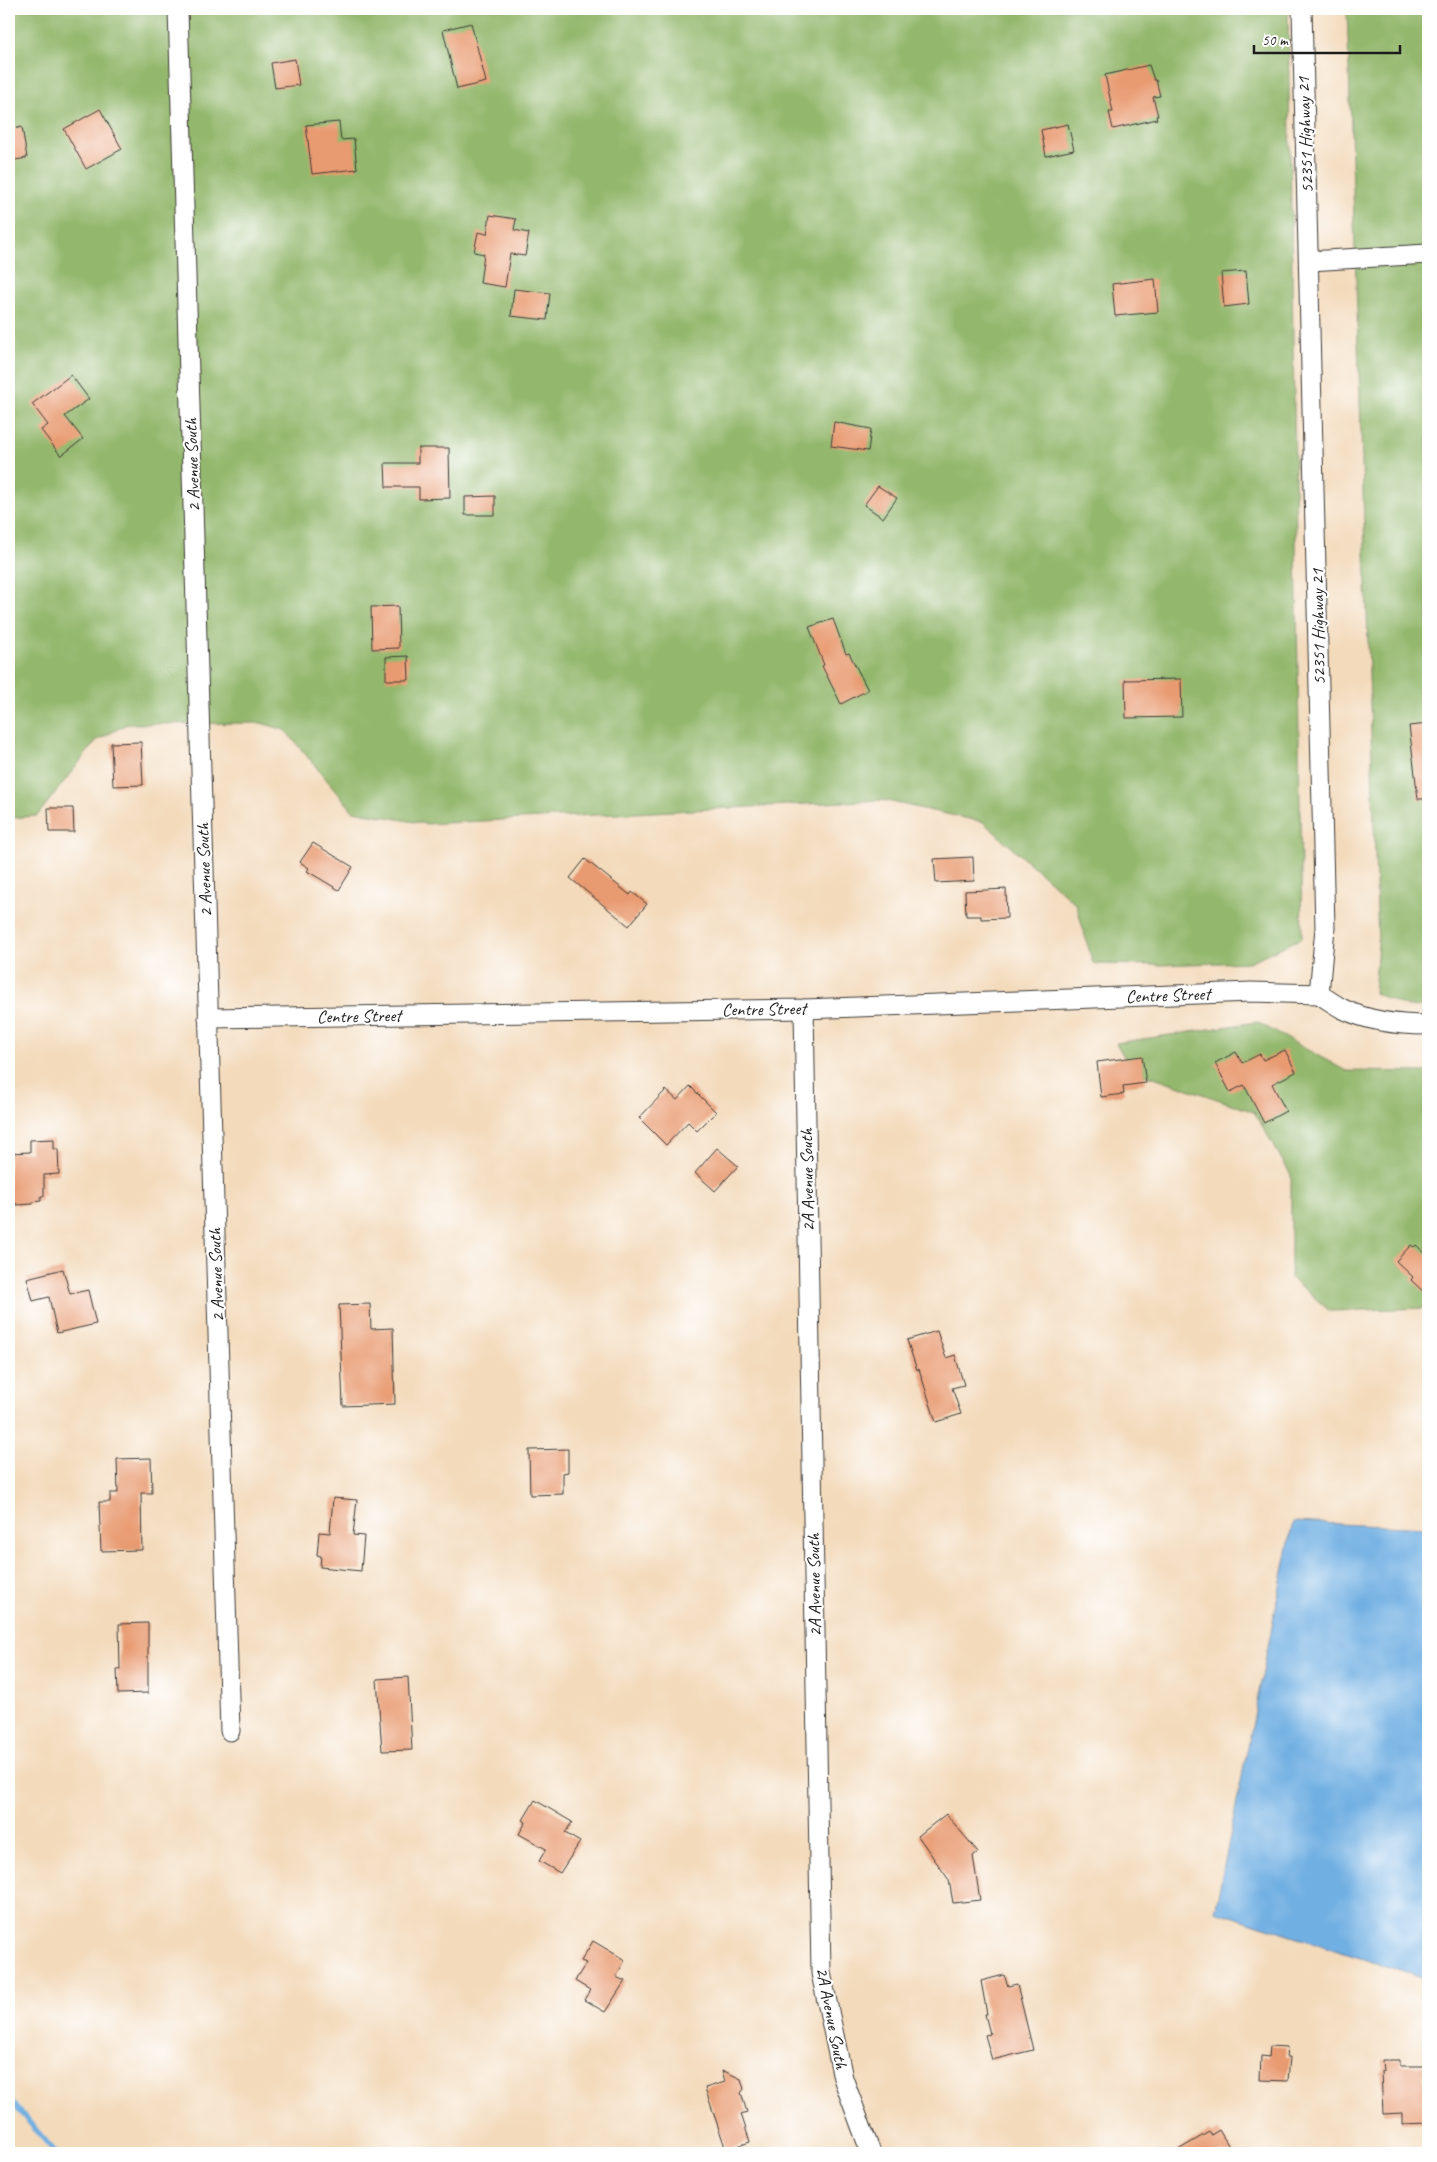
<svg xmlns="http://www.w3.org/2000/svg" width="1437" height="2162" font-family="Caveat,sans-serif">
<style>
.forest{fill:#93b76c;stroke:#586a44}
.water{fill:#6fafe2;stroke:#46667f}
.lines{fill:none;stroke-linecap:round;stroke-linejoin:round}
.stream{stroke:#6fafe2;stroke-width:5.5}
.building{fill:#e89a70}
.minor-casing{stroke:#3c3834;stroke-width:21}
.minor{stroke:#fff;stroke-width:19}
.labels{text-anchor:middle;stroke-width:4;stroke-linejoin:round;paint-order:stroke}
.street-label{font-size:18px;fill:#1c1c1c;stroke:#fff}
</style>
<rect width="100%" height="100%" fill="#fff"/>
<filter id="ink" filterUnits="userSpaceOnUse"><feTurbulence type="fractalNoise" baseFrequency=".02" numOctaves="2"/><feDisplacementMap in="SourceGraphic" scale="10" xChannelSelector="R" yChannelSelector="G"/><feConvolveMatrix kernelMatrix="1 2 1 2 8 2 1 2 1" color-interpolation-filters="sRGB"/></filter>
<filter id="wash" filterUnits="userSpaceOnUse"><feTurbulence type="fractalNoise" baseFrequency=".0096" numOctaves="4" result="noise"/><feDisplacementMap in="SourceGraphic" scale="20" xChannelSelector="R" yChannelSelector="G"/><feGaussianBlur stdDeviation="1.12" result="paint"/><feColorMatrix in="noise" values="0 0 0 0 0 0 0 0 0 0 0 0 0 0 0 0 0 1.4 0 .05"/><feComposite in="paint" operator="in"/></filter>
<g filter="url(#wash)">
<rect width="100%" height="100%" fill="#f3dabb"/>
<g class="forest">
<path d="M9 9H1288L1302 938 1249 962 1160 965 1093 964 1076 904 983 822 882 800 426 824 353 811 285 730 261 723 127 724 96 741 37 816 9 818Z"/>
<path d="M1347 9H1428V1006L1408 1007 1374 993 1378 944Z"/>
<path d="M1257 1022 1346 1071 1428 1072V1308L1330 1311 1291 1278V1175L1254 1112 1131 1069 1116 1043Z"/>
</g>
<path class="water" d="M1293 1522 1428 1528V1980L1215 1911Z"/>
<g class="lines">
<path class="stream" d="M9 2099 56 2153"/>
</g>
<g id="blocks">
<g class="building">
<path d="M471 23 486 82 457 89 443 30Z"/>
<path d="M295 59 299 85 275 88 271 63Z"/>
<path d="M1149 65 1154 80H1156L1160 96 1153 97 1158 116H1156L1157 119 1113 129 1109 112H1113L1105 75Z"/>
<path d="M100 109 122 149 86 169 64 129Z"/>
<path d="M339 122 341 140 354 139 357 169 312 174 306 125Z"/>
<path d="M1068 124 1074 150 1046 156 1041 130Z"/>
<path d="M22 127 27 158 9 161V130Z"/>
<path d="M490 215 516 219 514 230 529 233 525 256 510 254 505 287 480 283 484 254 474 252 478 232 487 234Z"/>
<path d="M1246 271 1249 304 1224 307 1221 273Z"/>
<path d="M1155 279 1158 312 1115 316 1112 284Z"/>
<path d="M514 289 550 293 547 320 511 316Z"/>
<path d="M71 375 89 399 65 416 83 439 61 456 41 430 48 425 32 404Z"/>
<path d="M834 422 871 429 868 451 831 446Z"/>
<path d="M418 448H449L450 498 419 499V487H386L385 463H418Z"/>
<path d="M878 486 897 498 883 518 864 505Z"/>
<path d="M495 496V515H465V497Z"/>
<path d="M398 606 399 648 372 649 371 607Z"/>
<path d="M833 619 846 654 849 653 868 690 841 704 822 666 824 665 809 627Z"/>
<path d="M408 656 409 680H386V657Z"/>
<path d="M1181 679 1182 717 1126 718 1125 680Z"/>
<path d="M1428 724V799H1418L1409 726Z"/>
<path d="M141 742 143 785 113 786 111 743Z"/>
<path d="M48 808H73L74 832H49Z"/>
<path d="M313 843 353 867 339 890 307 871 309 868 300 862Z"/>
<path d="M973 857 974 881 936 883 934 859Z"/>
<path d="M585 859 630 895 632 892 647 904 629 926 570 878Z"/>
<path d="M1006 889 1007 918 981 919V916H966L965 891Z"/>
<path d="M1285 1050 1296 1072 1272 1084 1286 1111 1264 1123 1244 1085 1230 1092 1215 1063 1236 1052 1242 1063 1260 1054 1263 1060Z"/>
<path d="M1142 1056 1146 1083 1123 1086 1124 1094 1101 1097 1097 1062Z"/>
<path d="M690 1086 716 1112 697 1131 688 1122 666 1145 639 1118 666 1090 677 1100Z"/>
<path d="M54 1139V1149H58L59 1174 44 1175V1196H41V1201L33 1202V1204L17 1205 16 1203H9V1153L30 1152V1140Z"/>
<path d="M717 1148 738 1166 715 1191 695 1173Z"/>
<path d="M1411 1245 1414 1247 1416 1245 1428 1256V1296L1411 1280 1413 1277 1396 1261Z"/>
<path d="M63 1269 70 1294 88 1290 96 1324 57 1333 49 1297 33 1301 27 1278Z"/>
<path d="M370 1304 371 1329 393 1328 395 1404 343 1406 339 1305Z"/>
<path d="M937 1331 946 1358 955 1355 964 1385 952 1388 961 1414 936 1422 919 1369 917 1370 907 1340Z"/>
<path d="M568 1449V1472L563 1473V1494L530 1495 529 1450Z"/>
<path d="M151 1458 152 1493H141L142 1550 101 1551 99 1502H110V1493H118L117 1459Z"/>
<path d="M333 1498 357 1500 353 1535 364 1536 361 1571 320 1567 321 1556 317 1555 319 1532 330 1533Z"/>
<path d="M148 1623V1693L118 1694 117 1669H120L119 1624Z"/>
<path d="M408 1677 412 1750 382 1751 377 1679Z"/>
<path d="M535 1800 572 1822 565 1833 580 1842 560 1873 539 1861 546 1849 519 1834 526 1822 523 1820Z"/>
<path d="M946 1814 978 1852 973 1856 980 1900 953 1903 949 1880 918 1836Z"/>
<path d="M593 1941 625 1960 616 1977 625 1981 605 2012 584 2000 590 1990 575 1981 586 1963 581 1961Z"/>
<path d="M1004 1975 1008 1986 1017 1984 1033 2050 992 2060 985 2035 990 2034 985 2014H987L981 1981Z"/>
<path d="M1270 2046 1287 2047 1286 2057H1290L1288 2081 1260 2080 1261 2056 1269 2057Z"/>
<path d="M1382 2060H1400V2066H1424V2082H1426V2095H1428V2123L1402 2124V2113L1383 2114 1381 2071H1383Z"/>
<path d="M722 2070 741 2079 744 2089 741 2093 747 2112 741 2114 750 2142 726 2150 705 2088 725 2082Z"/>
<path d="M1219 2130 1233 2153H1173L1209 2132 1211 2135Z"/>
</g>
</g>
</g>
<g filter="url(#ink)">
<use href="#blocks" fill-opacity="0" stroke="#3c3834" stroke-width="1"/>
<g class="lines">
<defs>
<g id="minor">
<path d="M178 9 230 1731"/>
<path d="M1302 9 1325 928 1319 994"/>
<path d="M1309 261 1428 254"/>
<path d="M1319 994C1327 999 1335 1005 1343 1009 1368 1021 1401 1025 1428 1025"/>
<path d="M804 1009 821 1973 843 2078 871 2153"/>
<path d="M208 1018 804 1009 1251 992 1319 994"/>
</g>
</defs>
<use href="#minor" class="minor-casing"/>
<use href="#minor" class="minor"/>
</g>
</g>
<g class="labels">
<g class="street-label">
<text transform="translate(1305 135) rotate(-92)" y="6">52351 Highway 21</text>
<text transform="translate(192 465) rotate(-92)" y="6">2 Avenue South</text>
<text transform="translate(1318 627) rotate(-91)" y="6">52351 Highway 21</text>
<text transform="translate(204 870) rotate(-92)" y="6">2 Avenue South</text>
<text transform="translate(1168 995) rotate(-2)" y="6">Centre Street</text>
<text transform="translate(764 1009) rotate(-1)" y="6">Centre Street</text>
<text transform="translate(359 1016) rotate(-1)" y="6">Centre Street</text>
<text transform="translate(807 1180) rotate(-91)" y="6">2A Avenue South</text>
<text transform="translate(216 1275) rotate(-92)" y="6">2 Avenue South</text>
<text transform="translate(814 1585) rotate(-91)" y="6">2A Avenue South</text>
<text transform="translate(832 2018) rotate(79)" y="6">2A Avenue South</text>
</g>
</g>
<rect width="1437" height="2162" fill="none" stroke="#fff" stroke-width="30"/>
<path d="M1254 45v8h146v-8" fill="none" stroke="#1c1c1c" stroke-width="2.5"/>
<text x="1262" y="45" font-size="15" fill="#1c1c1c" stroke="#ffffff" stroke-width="4" paint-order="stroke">50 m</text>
</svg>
